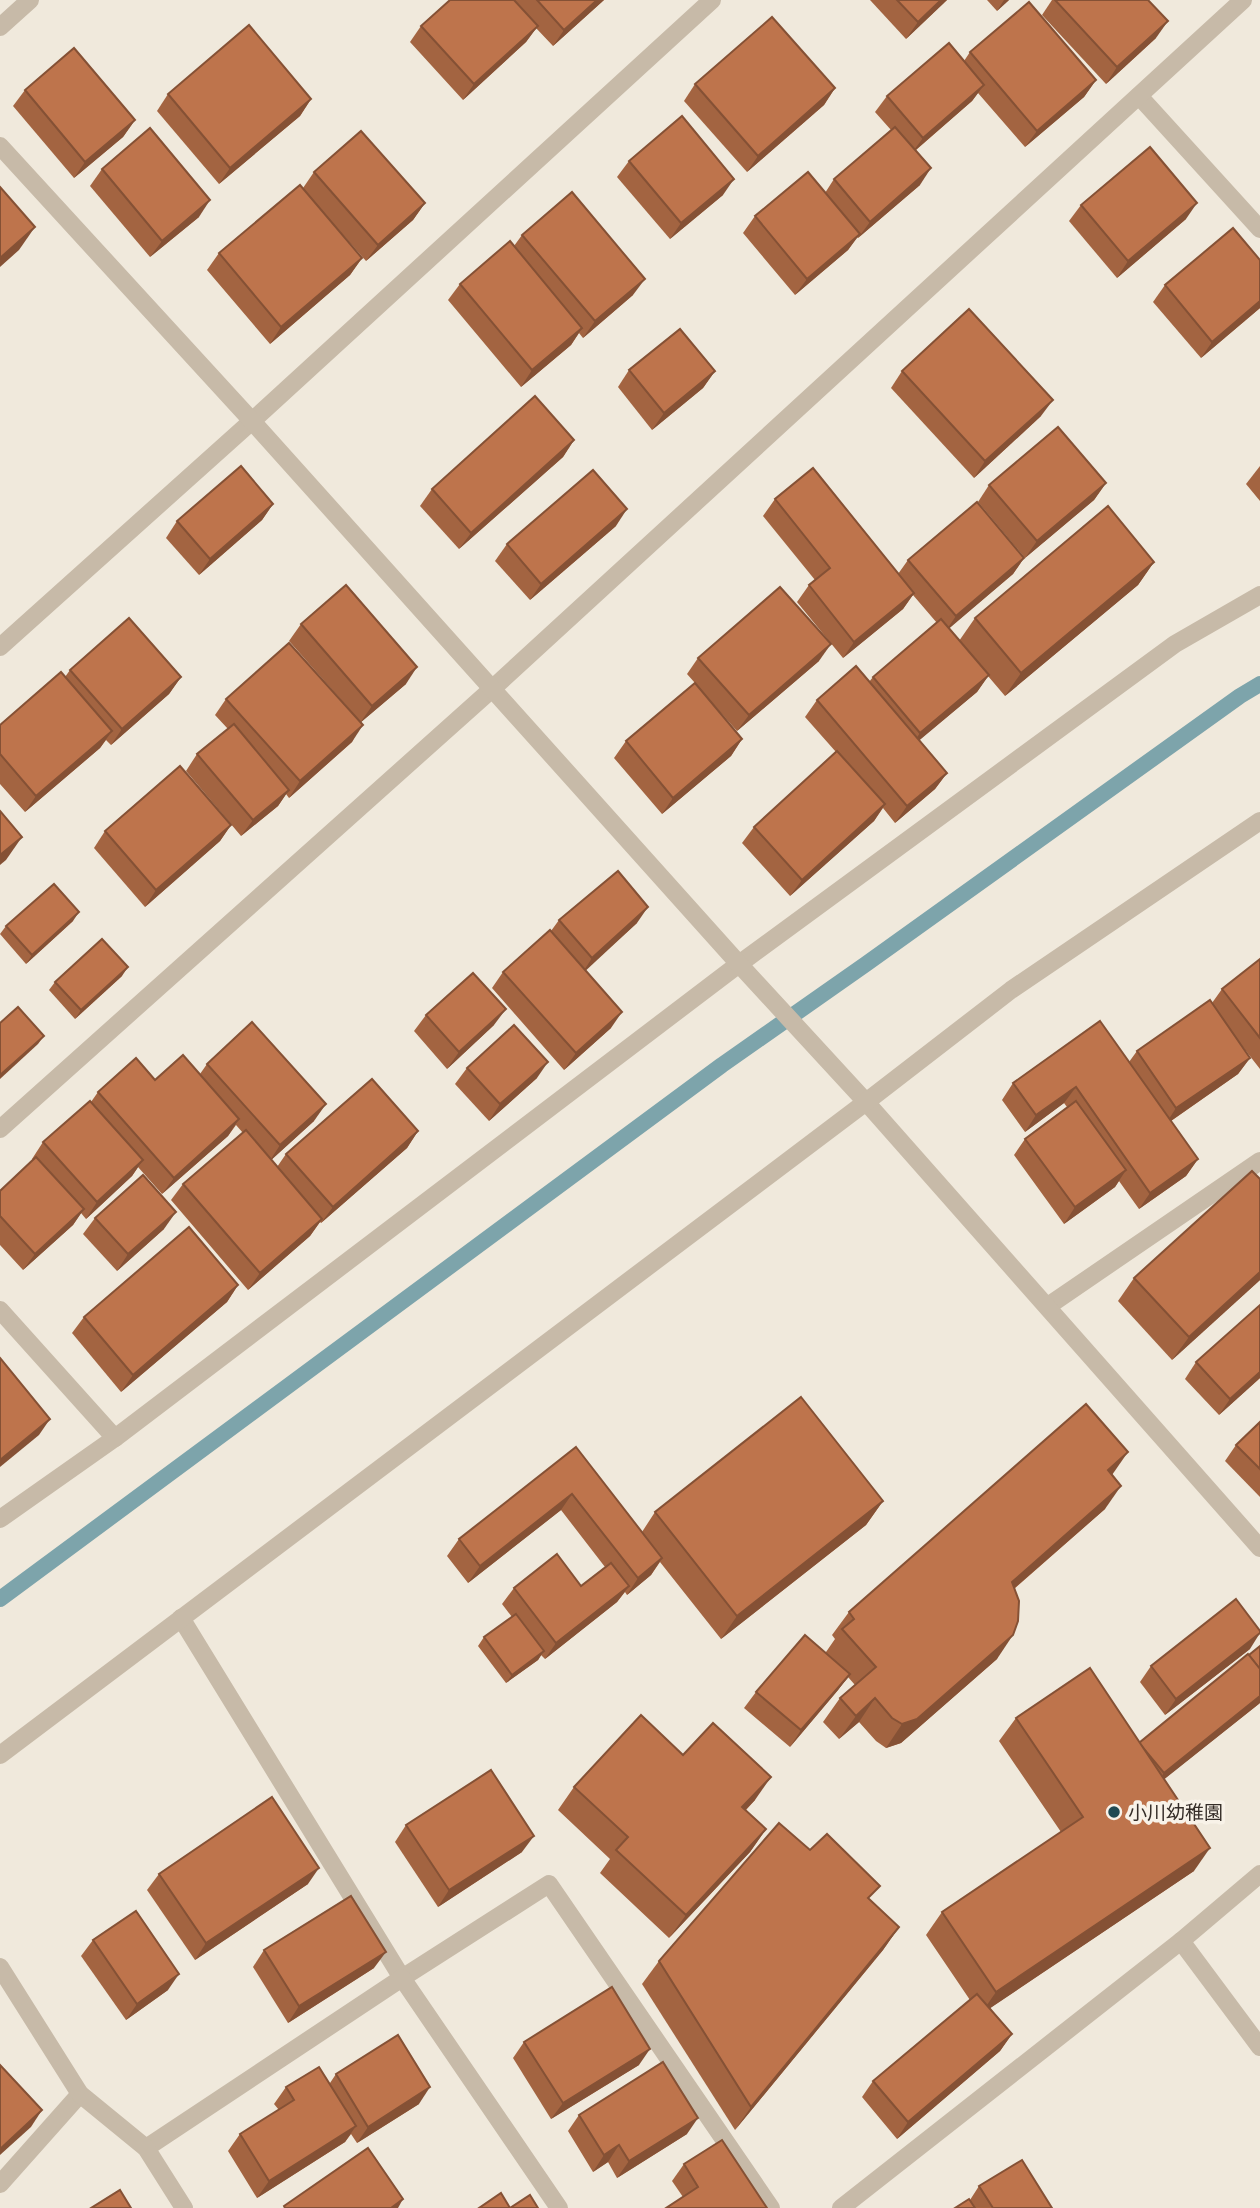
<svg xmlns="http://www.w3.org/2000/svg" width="1260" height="2208" font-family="Lato,'Noto Sans JP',sans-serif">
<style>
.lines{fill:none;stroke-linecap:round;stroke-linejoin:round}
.stream{stroke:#7da4ab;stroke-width:16}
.minor{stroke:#c7baa8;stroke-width:18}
.tertiary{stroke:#c7baa8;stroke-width:18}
.wall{fill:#a36441}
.shaded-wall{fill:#855135}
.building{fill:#be744c;stroke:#855135;stroke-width:2}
.poi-dot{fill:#204a53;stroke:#f8f2e8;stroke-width:2.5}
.labels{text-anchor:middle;stroke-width:7;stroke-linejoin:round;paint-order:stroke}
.poi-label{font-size:19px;fill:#352d28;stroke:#f8f2e8;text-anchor:start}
</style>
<rect width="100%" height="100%" fill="#f0e9dc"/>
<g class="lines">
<path class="stream" d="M0 1599 722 1065 866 964 1240 696 1260 684"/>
<g class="minor">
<path d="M1139 96 1260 229"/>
<path d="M0 647 252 421 712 0"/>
<path d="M0 1129 492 689 1243 0"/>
<path d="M1048 1306 1260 1161"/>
<path d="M0 1310 115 1438"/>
<path d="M0 1519 115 1438 739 964 1175 644 1260 595"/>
<path d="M181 1618 402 1978 549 1884 771 2208"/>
<path d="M1181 1941 1260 2047"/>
<path d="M146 2148 402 1978 559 2208"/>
<path d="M0 2184 80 2094"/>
<path d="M841 2208 1181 1941 1260 1874"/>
</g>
<g class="tertiary">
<path d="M0 27 30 0"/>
<path d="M0 146 252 421 739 964 866 1102 1260 1548"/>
<path d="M0 1755 866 1102 1011 990 1260 821"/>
<path d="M0 1967 80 2094 146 2148 184 2208"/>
</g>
</g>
<g class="wall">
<path d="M450 0H604L553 46 536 28 526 42 463 100 410 42 421 26Z"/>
<path d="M870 0H947L906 39Z"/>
<path d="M987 0H1009L997 11Z"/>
<path d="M1052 0H1148L1156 38 1106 84 1042 15Z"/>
<path d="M970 52 1096 80 1084 97 1025 147 978 93 972 101 916 150 920 185 858 238 857 237 848 250 795 295 743 233 755 216 825 193 834 179 891 130 875 112 887 96 964 61Z"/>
<path d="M695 84 835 88 824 105 747 172 684 101Z"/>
<path d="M25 90 135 120 123 137 74 178 13 106Z"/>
<path d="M168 94 311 99 300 116 219 184 157 111Z"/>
<path d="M629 161 723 195 670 239 617 177Z"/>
<path d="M102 169 199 217 150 257 90 186Z"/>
<path d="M314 172 425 203 413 220 366 261 320 209 362 258 350 275 270 344 207 270 219 253 303 188Z"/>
<path d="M1081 205 1186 219 1117 278 1069 221Z"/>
<path d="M522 235 633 295 583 338 579 333 571 345 521 387 448 300 460 284 514 246Z"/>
<path d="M1260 260V308L1201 358 1153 302 1165 285Z"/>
<path d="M629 370 715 371 703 388 652 430 618 387Z"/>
<path d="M902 371 1041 416 974 478 891 388Z"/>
<path d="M574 440 563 457 459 549 420 506 432 489Z"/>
<path d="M1260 466V501L1246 484Z"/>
<path d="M1106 483 1094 500 1025 558 978 502 989 485Z"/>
<path d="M775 499 898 574 908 560 1024 558 1013 574 949 628 959 641 975 618 1154 562 1138 585 1005 696 988 676 977 692 919 740 947 773 935 789 895 823 883 808 874 821 790 896 742 843 754 827 836 752 805 717 817 700 869 682 873 677 937 623 913 595 903 609 843 658 797 602 809 585 815 580 763 516Z"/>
<path d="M273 504 262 520 199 575 166 538 177 521Z"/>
<path d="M616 526 530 600 495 561 507 544Z"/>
<path d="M301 624 406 684 361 722 352 742 289 798 286 794 278 806 241 836 186 771 197 754 228 729 215 715 226 699 350 710 289 641Z"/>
<path d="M698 658 819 661 737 731 697 686 742 739 731 756 662 814 614 758 626 741 695 683 687 674Z"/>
<path d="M70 670 181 677 169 694 111 745 106 740 100 748 25 812 0 784V725L65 677Z"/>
<path d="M231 825 220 841 145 907 94 848 105 831Z"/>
<path d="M559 920 637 923 585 970 611 1028 564 1070 492 988 503 972 551 931Z"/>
<path d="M73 921 26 964 0 934 6 926Z"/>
<path d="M1260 959V1069L1239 1042 1250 1058 1238 1074 1171 1121 1198 1159 1186 1176 1139 1209 1119 1181 1115 1187 1064 1224 1014 1155 1025 1139 1067 1107 1064 1103 1025 1132 1002 1100 1013 1083 1129 1062 1137 1051 1212 1003 1222 989Z"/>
<path d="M122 976 75 1019 49 990 55 982Z"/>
<path d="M426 1015 494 1025 447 1069 414 1031Z"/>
<path d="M207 1064 314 1121 271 1160 277 1167 286 1154 418 1131 407 1148 321 1223 320 1222 310 1236 248 1290 171 1200 183 1184 243 1133 236 1125 228 1136 162 1194 138 1167 132 1176 86 1219 81 1213 73 1225 23 1270 0 1245V1191L33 1160 32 1159 43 1142 91 1102 98 1092 155 1080 200 1074Z"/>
<path d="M467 1068 537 1078 489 1121 455 1084Z"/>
<path d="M1260 1179V1280L1172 1360 1118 1301 1134 1278Z"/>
<path d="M95 1218 164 1229 117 1271 83 1234Z"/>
<path d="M238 1285 227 1302 121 1392 72 1333 84 1317Z"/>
<path d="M1260 1305V1378L1219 1415 1185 1379 1196 1362Z"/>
<path d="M1260 1422V1497L1225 1461 1236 1445Z"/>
<path d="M576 1447 642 1532 655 1512 883 1501 866 1525 721 1639 660 1562 651 1575 627 1595 625 1592 617 1602 545 1659 541 1655 538 1660 506 1683 478 1646 484 1637 512 1617 502 1604 514 1588 581 1586 605 1567 561 1510 468 1583 447 1556 459 1539Z"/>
<path d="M1112 1475 1105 1509 1014 1589 997 1659 901 1743 886 1748 876 1741 859 1722 839 1739 823 1722 840 1698 855 1685 848 1677 838 1690 790 1747 744 1708 756 1692 826 1652 835 1639 832 1635 849 1612Z"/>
<path d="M1250 1649 1165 1715 1140 1682 1151 1666Z"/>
<path d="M1260 1703 1164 1779 1194 1871 990 2008 1012 2034 1000 2051 897 2139 862 2097 873 2081 970 2000 926 1935 942 1912 1061 1832 999 1741 1016 1718 1140 1742Z"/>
<path d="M683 1755 755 1800 746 1810 766 1829 750 1852 669 1938 600 1873 610 1859 558 1810 574 1787Z"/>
<path d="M406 1825 522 1852 438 1907 395 1842Z"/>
<path d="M810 1850 870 1900 899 1927 883 1950 735 2130 642 1984 659 1961Z"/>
<path d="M159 1874 308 1884 195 1960 147 1890Z"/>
<path d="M93 1940 168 1990 126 2020 81 1956Z"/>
<path d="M264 1950 374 1968 288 2023 253 1967Z"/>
<path d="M524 2042 639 2065 551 2119 513 2058Z"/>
<path d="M336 2074 419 2104 357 2143 351 2134 345 2142 257 2198 228 2151 240 2134 279 2110 274 2104 286 2087 330 2083Z"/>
<path d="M579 2115 687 2134 617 2178 608 2162 593 2172 568 2131Z"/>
<path d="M684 2164 767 2208 683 2197 672 2181Z"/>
<path d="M979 2186 1052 2208H955L970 2200Z"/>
</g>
<g class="shaded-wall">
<path d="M597 0H604L553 46 564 30Z"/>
<path d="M941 0H947L906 39 918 22Z"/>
<path d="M1004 0H1009L997 11Z"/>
<path d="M1168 21 1156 38 1106 84 1117 67Z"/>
<path d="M538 26 526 42 463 100 474 84Z"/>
<path d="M1096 80 1084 97 1025 147 1037 131Z"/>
<path d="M984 85 972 101 911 154 923 138Z"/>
<path d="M835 88 824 105 747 172 758 156Z"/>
<path d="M311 99 300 116 219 184 230 168Z"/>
<path d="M135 120 123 137 74 178 85 162Z"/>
<path d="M931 168 920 185 858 238 870 222Z"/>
<path d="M734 179 723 195 670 239 681 223Z"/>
<path d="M210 200 199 217 150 257 162 241Z"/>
<path d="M425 203 413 220 366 261 378 245Z"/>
<path d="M1197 203 1186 219 1117 278 1128 261Z"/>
<path d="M35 227 19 250 0 267V258Z"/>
<path d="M860 234 848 250 795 295 807 279Z"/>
<path d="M362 258 350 275 270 344 281 327Z"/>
<path d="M645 279 633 295 583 338 595 321Z"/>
<path d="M1260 301V308L1201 358 1212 342Z"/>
<path d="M582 328 571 345 521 387 532 370Z"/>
<path d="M715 371 703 388 652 430 664 413Z"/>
<path d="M1053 400 1041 416 974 478 985 461Z"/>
<path d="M574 440 563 457 459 549 471 533Z"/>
<path d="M1106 483 1094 500 1025 558 1037 541Z"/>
<path d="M273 504 262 520 199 575 210 559Z"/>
<path d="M627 509 616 526 530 600 541 584Z"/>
<path d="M1024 558 1013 574 945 632 956 616Z"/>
<path d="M1154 562 1138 585 1005 696 1021 673Z"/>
<path d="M914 593 903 609 843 658 854 642Z"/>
<path d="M831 644 819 661 737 731 749 715Z"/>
<path d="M417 667 406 684 360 723 372 706Z"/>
<path d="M989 675 977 692 909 749 920 733Z"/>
<path d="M181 677 169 694 111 745 122 729Z"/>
<path d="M363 725 352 742 289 798 300 781Z"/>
<path d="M112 731 100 748 25 812 36 796Z"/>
<path d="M742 739 731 756 662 814 673 798Z"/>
<path d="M947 773 935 789 895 823 907 806Z"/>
<path d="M289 790 278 806 241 836 253 820Z"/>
<path d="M885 804 874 821 790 896 802 880Z"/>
<path d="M231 825 220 841 145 907 156 890Z"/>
<path d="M22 837 6 860 0 865V855Z"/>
<path d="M648 907 637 923 581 975 592 958Z"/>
<path d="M79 912 73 921 26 964 32 955Z"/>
<path d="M128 967 122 976 75 1019 81 1010Z"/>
<path d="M506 1009 494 1025 447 1069 459 1052Z"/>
<path d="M622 1012 611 1028 564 1070 576 1053Z"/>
<path d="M44 1036 38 1044 0 1079V1075Z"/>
<path d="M1250 1058 1238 1074 1165 1125 1176 1108Z"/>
<path d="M548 1062 537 1078 489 1121 500 1104Z"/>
<path d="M1076 1087 1064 1103 1025 1132 1036 1115Z"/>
<path d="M326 1104 314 1121 269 1162 280 1145Z"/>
<path d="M239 1119 228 1136 162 1194 174 1178Z"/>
<path d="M418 1131 407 1148 321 1223 333 1207Z"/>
<path d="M1198 1159 1186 1176 1139 1209 1150 1193Z"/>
<path d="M143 1160 132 1176 86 1219 97 1202Z"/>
<path d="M1126 1170 1115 1187 1064 1224 1075 1207Z"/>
<path d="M84 1209 73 1225 23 1270 35 1254Z"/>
<path d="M176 1212 164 1229 117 1271 128 1254Z"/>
<path d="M322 1219 310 1236 248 1290 260 1273Z"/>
<path d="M1260 1272V1280L1172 1360 1189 1337Z"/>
<path d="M238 1285 227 1302 121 1392 133 1375Z"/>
<path d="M1260 1372V1378L1219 1415 1230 1399Z"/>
<path d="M50 1419 39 1435 0 1467V1460Z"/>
<path d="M1128 1452 1112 1475 1108 1470Z"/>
<path d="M1121 1486 1105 1509 995 1605 1012 1582Z"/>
<path d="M572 1494 561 1510 468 1583 480 1566Z"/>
<path d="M883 1501 866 1525 721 1639 737 1616Z"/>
<path d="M662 1558 651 1575 627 1595 638 1578Z"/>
<path d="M629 1586 617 1602 545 1659 556 1643Z"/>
<path d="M1260 1633 1250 1649 1165 1715 1176 1699Z"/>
<path d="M1013 1635 997 1659 901 1743 886 1748 902 1724Z"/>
<path d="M544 1651 538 1660 506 1683 512 1675Z"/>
<path d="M850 1674 838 1690 790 1747 801 1730Z"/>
<path d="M1260 1696V1703L1152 1789 1164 1773Z"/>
<path d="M875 1698 859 1722 839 1739 856 1716Z"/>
<path d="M771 1777 755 1800 726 1830 742 1807Z"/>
<path d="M766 1829 750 1852 669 1938 686 1915Z"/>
<path d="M534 1836 522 1852 438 1907 449 1890Z"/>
<path d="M1210 1848 1194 1871 980 2015 996 1992Z"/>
<path d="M319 1868 308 1884 195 1960 206 1943Z"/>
<path d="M899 1927 883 1950 735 2130 751 2107Z"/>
<path d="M386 1952 374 1968 288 2023 299 2006Z"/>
<path d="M179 1974 168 1990 126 2020 137 2004Z"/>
<path d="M1012 2034 1000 2051 897 2139 908 2122Z"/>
<path d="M650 2049 639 2065 551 2119 563 2103Z"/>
<path d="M430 2087 419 2104 357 2143 368 2127Z"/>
<path d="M42 2110 31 2127 0 2155V2149Z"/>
<path d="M698 2118 687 2134 617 2178 629 2161Z"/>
<path d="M356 2126 345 2142 257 2198 269 2181Z"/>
<path d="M619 2145 608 2162 593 2172 604 2155Z"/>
<path d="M403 2199 398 2208H391Z"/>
</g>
<g class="building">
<path d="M450 0H514L538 26 474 84 421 26Z"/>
<path d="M537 0H597L564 30Z"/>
<path d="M897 0H941L918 22Z"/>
<path d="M1055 0H1148L1168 21 1117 67Z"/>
<path d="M1029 2 1096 80 1037 131 970 52Z"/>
<path d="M772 17 835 88 758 156 695 84Z"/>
<path d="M249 25 311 99 230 168 168 94Z"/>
<path d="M949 43 984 85 923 138 887 96Z"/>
<path d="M74 48 135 120 85 162 25 90Z"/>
<path d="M682 116 734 179 681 223 629 161Z"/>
<path d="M895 127 931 168 870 222 834 179Z"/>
<path d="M150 128 210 200 162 241 102 169Z"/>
<path d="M361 131 425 203 378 245 314 172Z"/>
<path d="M1150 147 1197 203 1128 261 1081 205Z"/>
<path d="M808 172 860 234 807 279 755 216Z"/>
<path d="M300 185 362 258 281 327 219 253Z"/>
<path d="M0 187 35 227 0 258Z"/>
<path d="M572 192 645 279 595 321 522 235Z"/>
<path d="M1233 228 1260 260V301L1212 342 1165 285Z"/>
<path d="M510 241 582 328 532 370 460 284Z"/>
<path d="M969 309 1053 400 985 461 902 371Z"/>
<path d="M680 329 715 371 664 413 629 370Z"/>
<path d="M535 396 574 440 471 533 432 489Z"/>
<path d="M1058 427 1106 483 1037 541 989 485Z"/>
<path d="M241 466 273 504 210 559 177 521Z"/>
<path d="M813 468 914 593 854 642 809 585 830 568 775 499Z"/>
<path d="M593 470 627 509 541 584 507 544Z"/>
<path d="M977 502 1024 558 956 616 908 560Z"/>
<path d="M1108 506 1154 562 1021 673 975 618Z"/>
<path d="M346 585 417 667 372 706 301 624Z"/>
<path d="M780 587 831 644 749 715 698 658Z"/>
<path d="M129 618 181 677 122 729 70 670Z"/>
<path d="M941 619 989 675 920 733 873 677Z"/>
<path d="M289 643 363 725 300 781 226 699Z"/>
<path d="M856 666 947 773 907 806 817 700Z"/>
<path d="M61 672 112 731 36 796 0 754V725Z"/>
<path d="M695 683 742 739 673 798 626 741Z"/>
<path d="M234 724 289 790 253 820 197 754Z"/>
<path d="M837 751 885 804 802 880 754 827Z"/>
<path d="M180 766 231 825 156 890 105 831Z"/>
<path d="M0 811 22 837 0 855Z"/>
<path d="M618 871 648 907 592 958 559 920Z"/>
<path d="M54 884 79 912 32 955 6 926Z"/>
<path d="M550 930 622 1012 576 1053 503 972Z"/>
<path d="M102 939 128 967 81 1010 55 982Z"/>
<path d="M1260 959V1038L1222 989Z"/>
<path d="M473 973 506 1009 459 1052 426 1015Z"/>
<path d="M1210 1000 1250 1058 1176 1108 1137 1051Z"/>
<path d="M18 1007 44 1036 0 1075V1023Z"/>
<path d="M1100 1021 1198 1159 1150 1193 1076 1087 1036 1115 1013 1083Z"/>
<path d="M252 1022 326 1104 280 1145 207 1064Z"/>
<path d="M514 1025 548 1062 500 1104 467 1068Z"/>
<path d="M183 1055 239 1119 174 1178 98 1092 136 1058 155 1080Z"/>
<path d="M372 1079 418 1131 333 1207 286 1154Z"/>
<path d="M90 1101 143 1160 97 1202 43 1142Z"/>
<path d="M1076 1101 1126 1170 1075 1207 1025 1139Z"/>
<path d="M246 1130 322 1219 260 1273 183 1184Z"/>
<path d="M36 1157 84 1209 35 1254 0 1216V1191Z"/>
<path d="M1252 1171 1260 1179V1272L1189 1337 1134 1278Z"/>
<path d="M143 1175 176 1212 128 1254 95 1218Z"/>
<path d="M189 1227 238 1285 133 1375 84 1317Z"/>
<path d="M1260 1305V1372L1230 1399 1196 1362Z"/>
<path d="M0 1358 50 1419 0 1460Z"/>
<path d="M801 1397 883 1501 737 1616 655 1512Z"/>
<path d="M1086 1404 1128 1452 1108 1470 1121 1486 1012 1582 1019 1601 1018 1621 1013 1635 917 1719 902 1724 892 1718 875 1698 856 1716 840 1698 876 1667 842 1629 854 1619 849 1612Z"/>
<path d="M1260 1422V1469L1236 1445Z"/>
<path d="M576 1447 662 1558 638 1578 572 1494 480 1566 459 1539Z"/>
<path d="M557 1554 581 1586 611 1563 629 1586 556 1643 514 1588Z"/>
<path d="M1236 1599 1260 1631V1633L1176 1699 1151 1666Z"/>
<path d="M516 1614 544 1651 512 1675 484 1637Z"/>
<path d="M805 1635 850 1674 801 1730 756 1692Z"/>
<path d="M1260 1646V1669L1249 1655Z"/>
<path d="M1248 1654 1260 1669V1696L1164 1773 1139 1743Z"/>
<path d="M1090 1668 1210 1848 996 1992 942 1912 1083 1817 1016 1718Z"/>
<path d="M641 1715 683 1755 713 1723 771 1777 742 1807 766 1829 686 1915 616 1850 628 1837 574 1787Z"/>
<path d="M491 1770 534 1836 449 1890 406 1825Z"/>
<path d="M272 1797 319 1868 206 1943 159 1874Z"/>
<path d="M779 1823 810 1850 827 1834 880 1886 868 1898 899 1927 751 2107 659 1961Z"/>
<path d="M351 1896 386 1952 299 2006 264 1950Z"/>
<path d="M136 1911 179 1974 137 2004 93 1940Z"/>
<path d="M612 1987 650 2049 563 2103 524 2042Z"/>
<path d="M977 1994 1012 2034 908 2122 873 2081Z"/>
<path d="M398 2035 430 2087 368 2127 336 2074Z"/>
<path d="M663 2062 698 2118 629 2161 619 2145 604 2155 579 2115Z"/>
<path d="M0 2065 42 2110 0 2149Z"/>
<path d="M319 2067 356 2126 269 2181 240 2134 294 2100 286 2087Z"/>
<path d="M722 2140 767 2208H666L698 2187 684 2164Z"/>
<path d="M368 2148 403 2199 391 2208H285L284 2206Z"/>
<path d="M1022 2160 1052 2208H993L979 2186Z"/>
<path d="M120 2190 131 2208H91Z"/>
<path d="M501 2193 510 2208H479Z"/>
<path d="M530 2195 538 2208H510Z"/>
<path d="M969 2199 975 2208H955Z"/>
</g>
<circle class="poi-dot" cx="1114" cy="1812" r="7"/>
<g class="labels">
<g class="poi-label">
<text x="1128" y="1819">小川幼稚園</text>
</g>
</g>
</svg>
